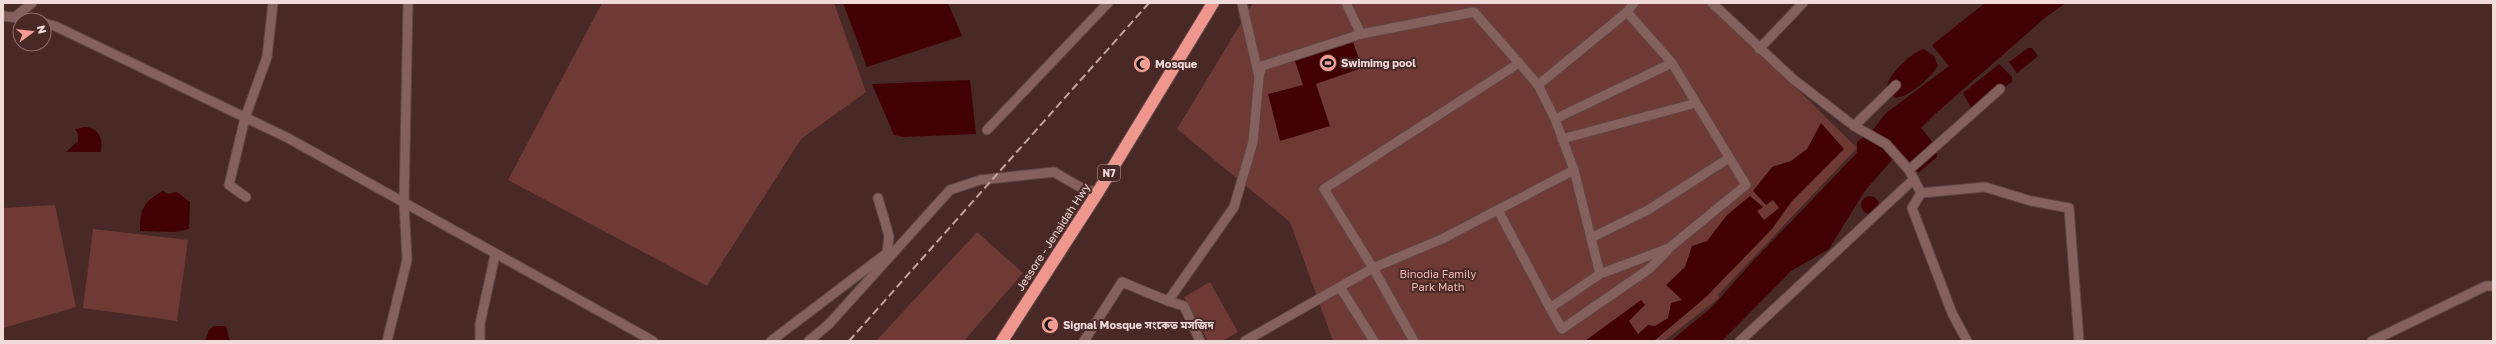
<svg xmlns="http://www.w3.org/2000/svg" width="2496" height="344" font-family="'Golos Text','Noto Sans Bengali',sans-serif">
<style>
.green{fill:#6f3936}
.water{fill:#410004}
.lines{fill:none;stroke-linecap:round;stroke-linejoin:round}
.minor-casing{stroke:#604644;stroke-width:11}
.highway-casing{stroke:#604644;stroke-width:14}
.minor{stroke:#85615d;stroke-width:9}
.highway{stroke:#ef968f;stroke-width:12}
.rail{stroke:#c0a7a5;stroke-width:2;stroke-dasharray:8 4;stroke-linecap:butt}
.labels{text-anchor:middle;stroke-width:4;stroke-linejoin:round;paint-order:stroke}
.shield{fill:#492926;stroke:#bfa6a3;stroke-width:1}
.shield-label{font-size:10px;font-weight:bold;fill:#f1dbd9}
.poi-label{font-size:11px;font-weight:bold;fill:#f1dbd9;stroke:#492926;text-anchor:start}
.street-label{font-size:11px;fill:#f1dbd9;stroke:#492926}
.park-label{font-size:11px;fill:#efbbb6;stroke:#492926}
</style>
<rect width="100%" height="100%" fill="#492926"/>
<g class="green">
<path d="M602 3H834L866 92 801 139 707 286 508 180Z"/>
<path d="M1253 3H1710L1857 148 1718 295 1719 298 1664 341H1333L1290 222 1177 129Z"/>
<path d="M55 205 76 307 3 328V208Z"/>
<path d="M93 229 188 240 177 321 83 308Z"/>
<path d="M977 232 1023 273 964 341H876Z"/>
<path d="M1210 282 1238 332 1222 341H1208L1184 297Z"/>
</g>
<g class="water">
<path d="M843 3H948L962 36 867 67Z"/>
<path d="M1985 3H2066L2047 16 1935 114 1921 128 1935 145 1937 157 1919 172 1913 171 1898 153 1864 192 1829 249 1791 271 1722 341H1671L1713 306 1751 263 1857 153V142L1872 131 1886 113 1949 66 1932 45Z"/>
<path d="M1352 39 1362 68 1316 84 1330 126 1280 141 1268 94 1303 85 1294 58Z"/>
<path d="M2028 48H2032L2038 56 2017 73 2009 62Z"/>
<path d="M1924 49 1934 56 1938 66C1930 78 1909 97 1895 98L1887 86C1889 74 1912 52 1924 49Z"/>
<path d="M1999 64 2012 77V82L1972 110 1963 93Z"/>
<path d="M970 80 976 134 903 137 894 135 872 84Z"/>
<path d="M1821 123 1844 149 1792 201 1772 229 1706 297 1654 341H1585L1641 300 1645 305 1629 321 1638 334 1648 325 1655 326 1668 318 1671 303 1682 300 1666 285 1685 267 1692 246 1707 241 1727 215 1750 196 1763 207 1757 211 1764 220 1779 208 1773 200 1766 205 1753 191 1772 167 1791 161 1807 149Z"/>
<path d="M85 127C99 128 103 138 101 152H66L78 141V134L75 129Z"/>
<path d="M163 191 168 194 177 192 190 202 189 229 175 232 140 231C140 209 143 202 163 191Z"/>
<circle cx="1870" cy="205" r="9"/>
<path d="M214 326H226L230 341H205L209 330Z"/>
</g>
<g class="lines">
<defs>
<g id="minor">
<path d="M1346 3 1361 34 1474 12 1519 63"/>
<path d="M1712 3 1793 79 1854 126 1886 144 1909 170 1921 193 1912 208 1952 313 1967 341"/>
<path d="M3 16 35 20"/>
<path d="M15 17 32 3"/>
<path d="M44 23 55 26 288 138 653 341"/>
<path d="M1759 49 1803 3"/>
<path d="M1259 76 1262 66 1361 34"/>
<path d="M1538 85 1627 12"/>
<path d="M1555 119 1672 63"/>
<path d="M1854 126 1896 85"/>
<path d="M987 130 1108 3"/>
<path d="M1562 139 1696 103"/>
<path d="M1574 170 1555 119 1538 85 1519 63 1324 189 1373 268 1442 239 1574 170 1600 274 1669 248 1746 185 1672 63 1627 12 1634 3"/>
<path d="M1909 170 2000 89"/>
<path d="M1921 193 1985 187 2031 201 2069 208 2079 341"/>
<path d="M246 197 229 185 245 118 267 57 273 3"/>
<path d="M1498 210 1550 308 1600 274"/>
<path d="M1591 238 1648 210 1729 158"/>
<path d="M1340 287 1374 341"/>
<path d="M1168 301 1184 306 1200 341"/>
<path d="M1550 308 1562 329 1649 269 1667 251"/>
<path d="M387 341 407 260 404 202 408 3"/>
<path d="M480 341V324L495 255"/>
<path d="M771 341 887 253 889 236 878 198"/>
<path d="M809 341 829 324 950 190 980 180 1054 172 1085 190 1098 192"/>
<path d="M1084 341 1122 282 1168 301 1234 207 1253 142 1259 77 1242 3"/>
<path d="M1245 341 1373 268 1414 341"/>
<path d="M1740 341 1914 179"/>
<path d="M2372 341 2486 286H2493"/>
</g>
<path id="highway" d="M1002 341 1098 192 1213 3"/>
</defs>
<use href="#minor" class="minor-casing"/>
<use href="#highway" class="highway-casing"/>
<use href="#minor" class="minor"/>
<use href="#highway" class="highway"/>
<path class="rail" d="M849 341 1149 3"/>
</g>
<defs>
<symbol id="stadium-disc" viewBox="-11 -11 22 22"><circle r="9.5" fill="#f59c94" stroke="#492926"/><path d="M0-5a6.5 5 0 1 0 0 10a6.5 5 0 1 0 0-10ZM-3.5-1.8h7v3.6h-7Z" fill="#111"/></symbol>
<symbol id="mosque-disc" viewBox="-11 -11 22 22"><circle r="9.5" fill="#f59c94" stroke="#492926"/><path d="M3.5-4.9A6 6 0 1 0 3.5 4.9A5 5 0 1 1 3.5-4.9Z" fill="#111"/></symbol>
</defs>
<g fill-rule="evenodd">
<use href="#stadium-disc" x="1318" y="53" width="20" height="20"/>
<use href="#mosque-disc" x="1132" y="54" width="20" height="20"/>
<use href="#mosque-disc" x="1040" y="315" width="20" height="20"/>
</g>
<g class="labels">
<rect class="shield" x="1098" y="165" width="22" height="16" rx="3"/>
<g class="shield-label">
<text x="1109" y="177">N7</text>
</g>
<g class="poi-label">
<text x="1341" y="67">Swimimg pool</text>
<text x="1155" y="68">Mosque</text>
<text x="1063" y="329">Signal Mosque সংকেত মসজিদ</text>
</g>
<g class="street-label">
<text transform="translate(1053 237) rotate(-57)" y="4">Jessore - Jenaidah Hwy</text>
</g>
<g class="park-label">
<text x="1438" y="278">Binodia Family<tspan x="1438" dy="13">Park Math</tspan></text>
</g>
</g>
<rect width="2496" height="344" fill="none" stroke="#f1dbd9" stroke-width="8"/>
<g transform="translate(32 32) rotate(75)"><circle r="19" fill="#492926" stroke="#8c706e"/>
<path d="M0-3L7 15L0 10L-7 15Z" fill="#f59c94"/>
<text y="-6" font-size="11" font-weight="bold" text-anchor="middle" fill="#f1dbd9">N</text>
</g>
</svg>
